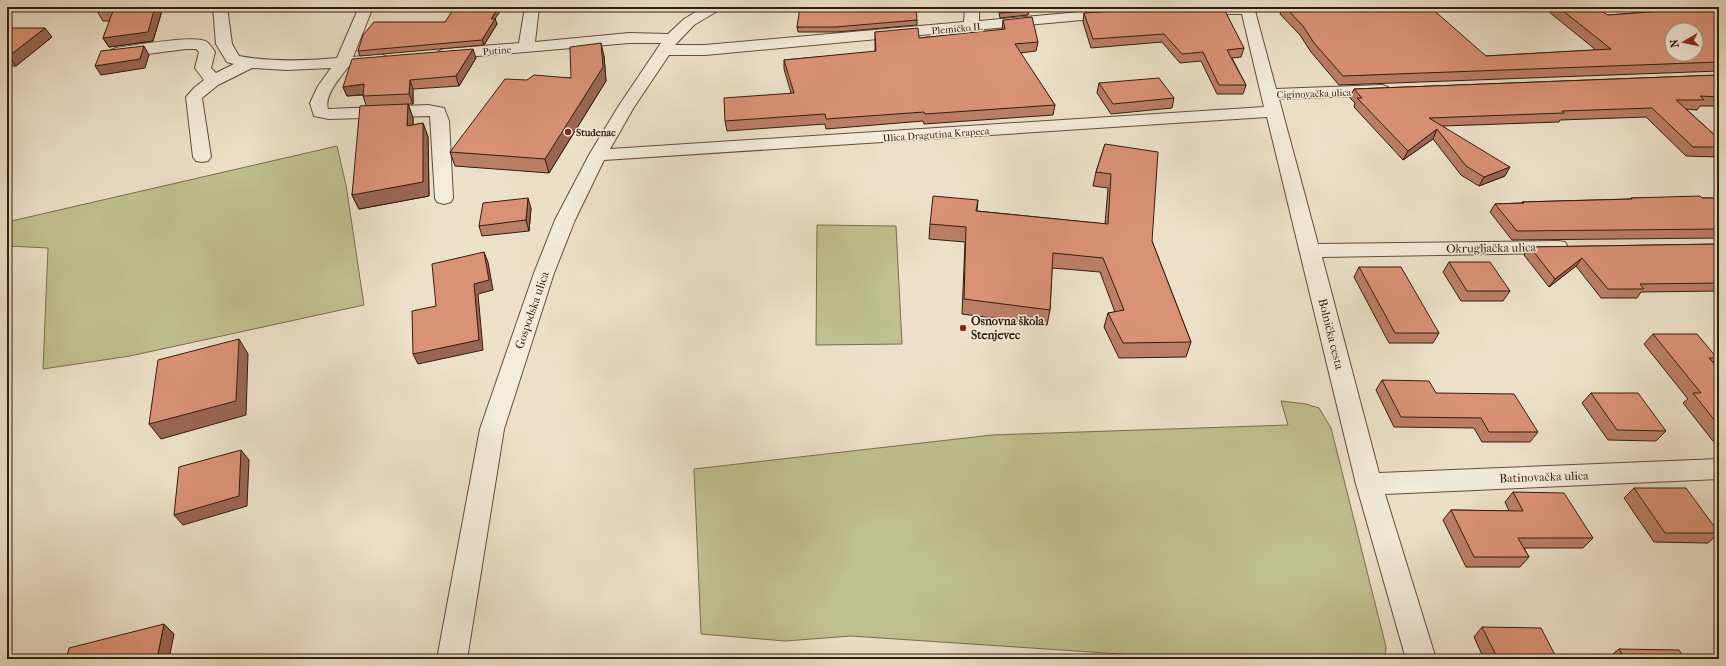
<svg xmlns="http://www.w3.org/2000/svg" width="1726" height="666" font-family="'IM FELL French Canon',serif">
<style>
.green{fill:#c0c090;stroke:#7a6e4e}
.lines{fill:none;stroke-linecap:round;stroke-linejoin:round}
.minor-casing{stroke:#624d3b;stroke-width:2}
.minor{fill:#f3ecdb;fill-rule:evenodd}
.wall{fill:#bb7e66;stroke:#341c0c}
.shaded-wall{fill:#996653;stroke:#341c0c}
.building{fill:#da9277;stroke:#341c0c;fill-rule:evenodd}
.poi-dot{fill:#8f2418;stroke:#f3ecdb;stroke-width:1.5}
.labels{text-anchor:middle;stroke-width:3;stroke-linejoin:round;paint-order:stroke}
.far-street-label{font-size:10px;fill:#341c0c;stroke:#f3ecdb}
.far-poi-label{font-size:10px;font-weight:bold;fill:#341c0c;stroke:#f3ecdb;text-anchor:start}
.street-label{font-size:12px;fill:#341c0c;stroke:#f3ecdb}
.poi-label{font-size:12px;font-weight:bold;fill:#341c0c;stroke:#f3ecdb;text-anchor:start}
</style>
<rect width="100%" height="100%" fill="#ece1c8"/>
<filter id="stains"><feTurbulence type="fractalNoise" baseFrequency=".005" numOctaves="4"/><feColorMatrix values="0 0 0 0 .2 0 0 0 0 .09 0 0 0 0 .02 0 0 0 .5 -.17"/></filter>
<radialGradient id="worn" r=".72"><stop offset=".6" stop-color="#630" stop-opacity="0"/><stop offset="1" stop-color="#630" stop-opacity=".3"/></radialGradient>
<g class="green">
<path d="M337 146 346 185 364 305 130 356 43 369 48 248 7 246V222Z"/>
<path d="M817 225 896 226 902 344 816 345Z"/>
<path d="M1281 401 1306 404 1319 408 1331 428 1386 647 1385 659H1196L851 636 785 641 701 634 694 469 992 435 1288 425Z"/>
</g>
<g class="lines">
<defs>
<g id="minor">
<path d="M213 7H227L232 44 239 56C271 62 304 61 337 58L359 7H373L353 57 380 54 386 56 388 59 386 62 348 67C340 78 324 95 328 109L428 105 444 108 449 121 453 198 451 202 444 204 437 202 435 198 430 116 329 119 314 116 310 103 318 86 331 68 287 70 252 68 218 85 202 98 211 157 208 161 202 162 196 161 193 157 186 97 194 88 204 80 195 68 199 52 196 49H186L116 58 111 56 108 53 111 50 116 48C132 46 196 34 207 42 210 44 213 49 215 52L211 68 216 73 234 64 227 62 216 44Z"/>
<path d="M525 7H539L535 42 629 33 668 34 684 19 704 7H721L719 10 694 25 675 45H705L964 22 965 7H979V21L1114 9 1119 10 1121 13 1119 16 1114 17 705 55H669L634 107 610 149 1264 107 1242 14H1195L1190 13 1188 10 1190 7H1254L1276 89 1382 85 1388 87 1390 90 1388 93 1382 95 1279 99 1318 244 1558 241 1565 242 1568 247 1565 252 1558 253 1322 257 1379 473 1719 459V479L1385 494 1436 659H1406L1356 484 1267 117 604 160 575 220 554 273 504 429 467 659H437L480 429 534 273 555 220 589 155 618 107 661 43H629L444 59 439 57 436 54 439 51 444 49 519 43Z"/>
<path d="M1638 7H1708L1706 10 1701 11 1585 19 1580 18 1578 15 1580 12 1585 11Z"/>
</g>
</defs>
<use href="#minor" class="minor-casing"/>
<use href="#minor" class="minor"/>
</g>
<g class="wall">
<path d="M163 7 153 41 109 47 103 38 110 21H103L97 11Z"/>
<path d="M998 7H1028L1029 11 1028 15 1000 18Z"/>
<path d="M1078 7H1127L1080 11Z"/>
<path d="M1282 7H1285L1486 56 1596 50 1543 7H1584L1583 8 1585 11 1608 15 1719 7V71L1339 85 1311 52 1300 35 1280 14Z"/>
<path d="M1084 13 1244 48 1241 57 1232 58 1246 85 1243 94H1217L1201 61 1180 63 1162 42 1091 48 1083 22Z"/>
<path d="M495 19 497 24 484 45 360 56 358 51 445 22Z"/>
<path d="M917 20V25L836 32H798L797 27Z"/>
<path d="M1003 20 1038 42 1036 51 1020 53 1055 105 1053 115 924 124 923 121 826 129 825 124 727 131 725 121 791 93 784 69V60L875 52V32L919 38 1002 30Z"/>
<path d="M7 28 52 37 16 66H7Z"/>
<path d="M604 56 606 81 549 173 455 166 450 152 527 80 571 78Z"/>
<path d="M476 58 459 86 413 89V104H408L413 118V125L423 123 428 137 429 196 359 209 352 195 366 105 363 96V95L347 96 343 87Z"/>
<path d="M1719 75V106H1700L1697 110 1686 109 1719 139V157L1686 156 1646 117 1560 120 1559 122 1443 126 1505 176 1479 186 1461 175 1433 139 1403 160 1354 107 1355 103 1350 98 1354 89Z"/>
<path d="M1099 83 1174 98 1172 108 1111 114 1097 93Z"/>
<path d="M1105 144 1152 241 1191 342 1186 357 1119 358 1104 327 1108 313 1115 312 1100 272 1052 268 1050 310 1047 325 962 314 965 242 929 239 930 224 978 200 977 211 1105 224 1108 188 1093 186 1096 172Z"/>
<path d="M1631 198H1719V238L1512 240 1490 212 1495 204 1521 203 1522 202 1630 199Z"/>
<path d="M531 208 529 231 482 236 479 226Z"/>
<path d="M1719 244V291L1641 292 1637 298H1601L1576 266 1549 287 1524 255 1530 247Z"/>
<path d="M1449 262 1510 291 1503 301H1461L1443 272Z"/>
<path d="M1359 267 1439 333 1433 343H1389L1354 277Z"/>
<path d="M1653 334 1717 358 1713 362 1719 369V441H1713L1683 403 1688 399 1644 344Z"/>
<path d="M1382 380 1436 393 1538 432 1530 442H1482L1474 428 1394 427 1376 390Z"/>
<path d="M1591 393 1666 431 1656 441 1608 440 1582 403Z"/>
<path d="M1634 488 1719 533 1708 543 1654 542 1624 498Z"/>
<path d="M1513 492 1593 538 1583 548H1524L1529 557 1520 567H1466L1443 520 1451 510 1509 511 1505 502Z"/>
<path d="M1482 627 1557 659H1484L1474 637Z"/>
<path d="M1619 649 1685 659H1609L1608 658Z"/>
</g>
<g class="shaded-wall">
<path d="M155 7H163L153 41 109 47 103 38Z"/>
<path d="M499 7H503L495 19 497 24 484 45 482 40 491 19Z"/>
<path d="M45 28 52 37 16 66 9 56Z"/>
<path d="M601 43 604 56 606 81 549 173 545 159Z"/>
<path d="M144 46 149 55 145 68 101 75 95 66Z"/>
<path d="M473 49 476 58 459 86 456 76Z"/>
<path d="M410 80 413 89V104L409 94Z"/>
<path d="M364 84 368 94 347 96 343 87Z"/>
<path d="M408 104 413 118V140L407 126Z"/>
<path d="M423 123 428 137 429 196 359 209 352 195Z"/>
<path d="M1437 129 1433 139 1403 160 1408 151Z"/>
<path d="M1510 167 1505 176 1479 186 1484 177Z"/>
<path d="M528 198 531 208 529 231 526 220Z"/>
<path d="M484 252 488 262 493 290 478 294 483 350 418 364 413 354Z"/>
<path d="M1582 258 1576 266 1549 287 1555 279Z"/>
<path d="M239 339 248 354 246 415 161 439 149 424Z"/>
<path d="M241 450 249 460 247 506 183 525 174 515Z"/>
<path d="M164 624 174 634 169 659H157Z"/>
</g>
<g class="building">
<path d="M103 7H155L148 32 103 38 113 11H97Z"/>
<path d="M455 7H499L491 19H495L482 40 358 51 363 35 374 22H445Z"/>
<path d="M800 7H916L917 20 836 27H797Z"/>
<path d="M999 7H1028L1029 11 1000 13Z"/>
<path d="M1171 7H1223L1244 48 1227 50 1246 85H1219L1203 52 1182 54 1164 34 1093 39 1084 13Z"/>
<path d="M1285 7H1430L1486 56 1611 49 1558 7H1582L1585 11H1601L1608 15 1719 7V62L1343 76 1314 43 1303 26ZM1672 30H1696V54H1672Z"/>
<path d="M1032 17 1038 42 1015 44 1055 105 925 114 924 112 826 119 825 114 725 121 724 98 794 93 784 60 876 51 875 32 918 28 919 38 1005 29 1003 20Z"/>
<path d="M7 28H45L9 56H7Z"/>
<path d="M601 43 603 67 545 159 450 152 505 79 527 80 534 75 571 78 570 47Z"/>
<path d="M144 46 140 59 95 66 101 51Z"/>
<path d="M473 49 456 76 410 80 409 94 363 96 364 84 343 87 352 59Z"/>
<path d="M1719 75V97L1700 96 1704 100H1676L1719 139V147H1693L1652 108 1562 111 1564 113 1429 118 1510 167 1484 177 1466 166 1437 129 1408 151 1357 98H1362L1354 89Z"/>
<path d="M1159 78 1174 98 1113 104 1099 83Z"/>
<path d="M408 104 407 126 423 123V182L352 195 360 106Z"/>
<path d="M1105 144 1158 152 1152 241 1191 342 1123 343 1108 313 1124 310 1103 258 1053 253 1050 310 964 299 966 227 930 224 933 196 978 200 976 211 1108 224 1111 174 1096 172Z"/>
<path d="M1700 196 1702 198H1719V229L1517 231 1495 204 1524 203 1522 202 1632 199 1631 198Z"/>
<path d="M528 198 526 220 479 226 483 203Z"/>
<path d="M1719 244V283L1640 284 1644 289H1608L1582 258 1555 279 1530 247Z"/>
<path d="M484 252 489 280 474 284 479 340 413 354 412 311 436 306 432 264Z"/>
<path d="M1449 262H1490L1510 291H1467Z"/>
<path d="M1359 267H1401L1439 333H1395Z"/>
<path d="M1653 334H1697L1717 358H1709L1719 369V426L1693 393H1701Z"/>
<path d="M239 339 236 401 149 424 158 360Z"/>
<path d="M1382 380 1429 381 1436 393 1514 394 1538 432H1489L1481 418 1401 417Z"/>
<path d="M1591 393H1638L1666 431 1617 430Z"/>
<path d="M241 450 239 496 174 515 179 467Z"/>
<path d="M1634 488H1686L1719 533H1665Z"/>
<path d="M1513 492 1564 493 1593 538H1518L1529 557H1474L1451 510 1523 511Z"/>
<path d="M164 624 157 659H66L69 648Z"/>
<path d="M1482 627 1541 628 1557 659H1498Z"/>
<path d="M1619 649 1679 650 1685 659H1625Z"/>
</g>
<g class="poi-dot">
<circle cx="568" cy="132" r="4"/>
<circle cx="963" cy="328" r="4"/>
</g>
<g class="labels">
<g class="far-street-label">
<text transform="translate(957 28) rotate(-5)" y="4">Plemičko II.</text>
<text transform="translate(497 50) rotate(-5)" y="4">Putine</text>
<text transform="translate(1314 93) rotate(-2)" y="4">Ciginovačka ulica</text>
<text transform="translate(936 134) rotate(-4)" y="4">Ulica Dragutina Krapeca</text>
</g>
<g class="far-poi-label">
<text x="576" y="136">Studenac</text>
</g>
<g class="street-label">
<text transform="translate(1491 248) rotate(-1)" y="4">Okrugljačka ulica</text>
<text transform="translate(532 310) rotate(-71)" y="4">Gospodska ulica</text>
<text transform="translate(1331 334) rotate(76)" y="4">Bolnička cesta</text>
<text transform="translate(1544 477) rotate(-2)" y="4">Batinovačka ulica</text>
</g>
<g class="poi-label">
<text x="971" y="325">Osnovna škola<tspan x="971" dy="14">Stenjevec</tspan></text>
</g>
</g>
<rect width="1726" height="666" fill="none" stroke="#ece1c8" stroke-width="24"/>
<rect x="8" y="8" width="1710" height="650" fill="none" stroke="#341c0c" stroke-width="2"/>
<rect x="12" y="12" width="1702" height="642" fill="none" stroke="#341c0c"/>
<g transform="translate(1684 42) rotate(261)"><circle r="19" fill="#f3ecdb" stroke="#a79988"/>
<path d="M0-3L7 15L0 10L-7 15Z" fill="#8f2418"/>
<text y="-6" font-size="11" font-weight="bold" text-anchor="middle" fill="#341c0c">N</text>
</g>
<rect width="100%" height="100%" filter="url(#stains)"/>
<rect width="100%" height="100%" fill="url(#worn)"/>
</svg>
